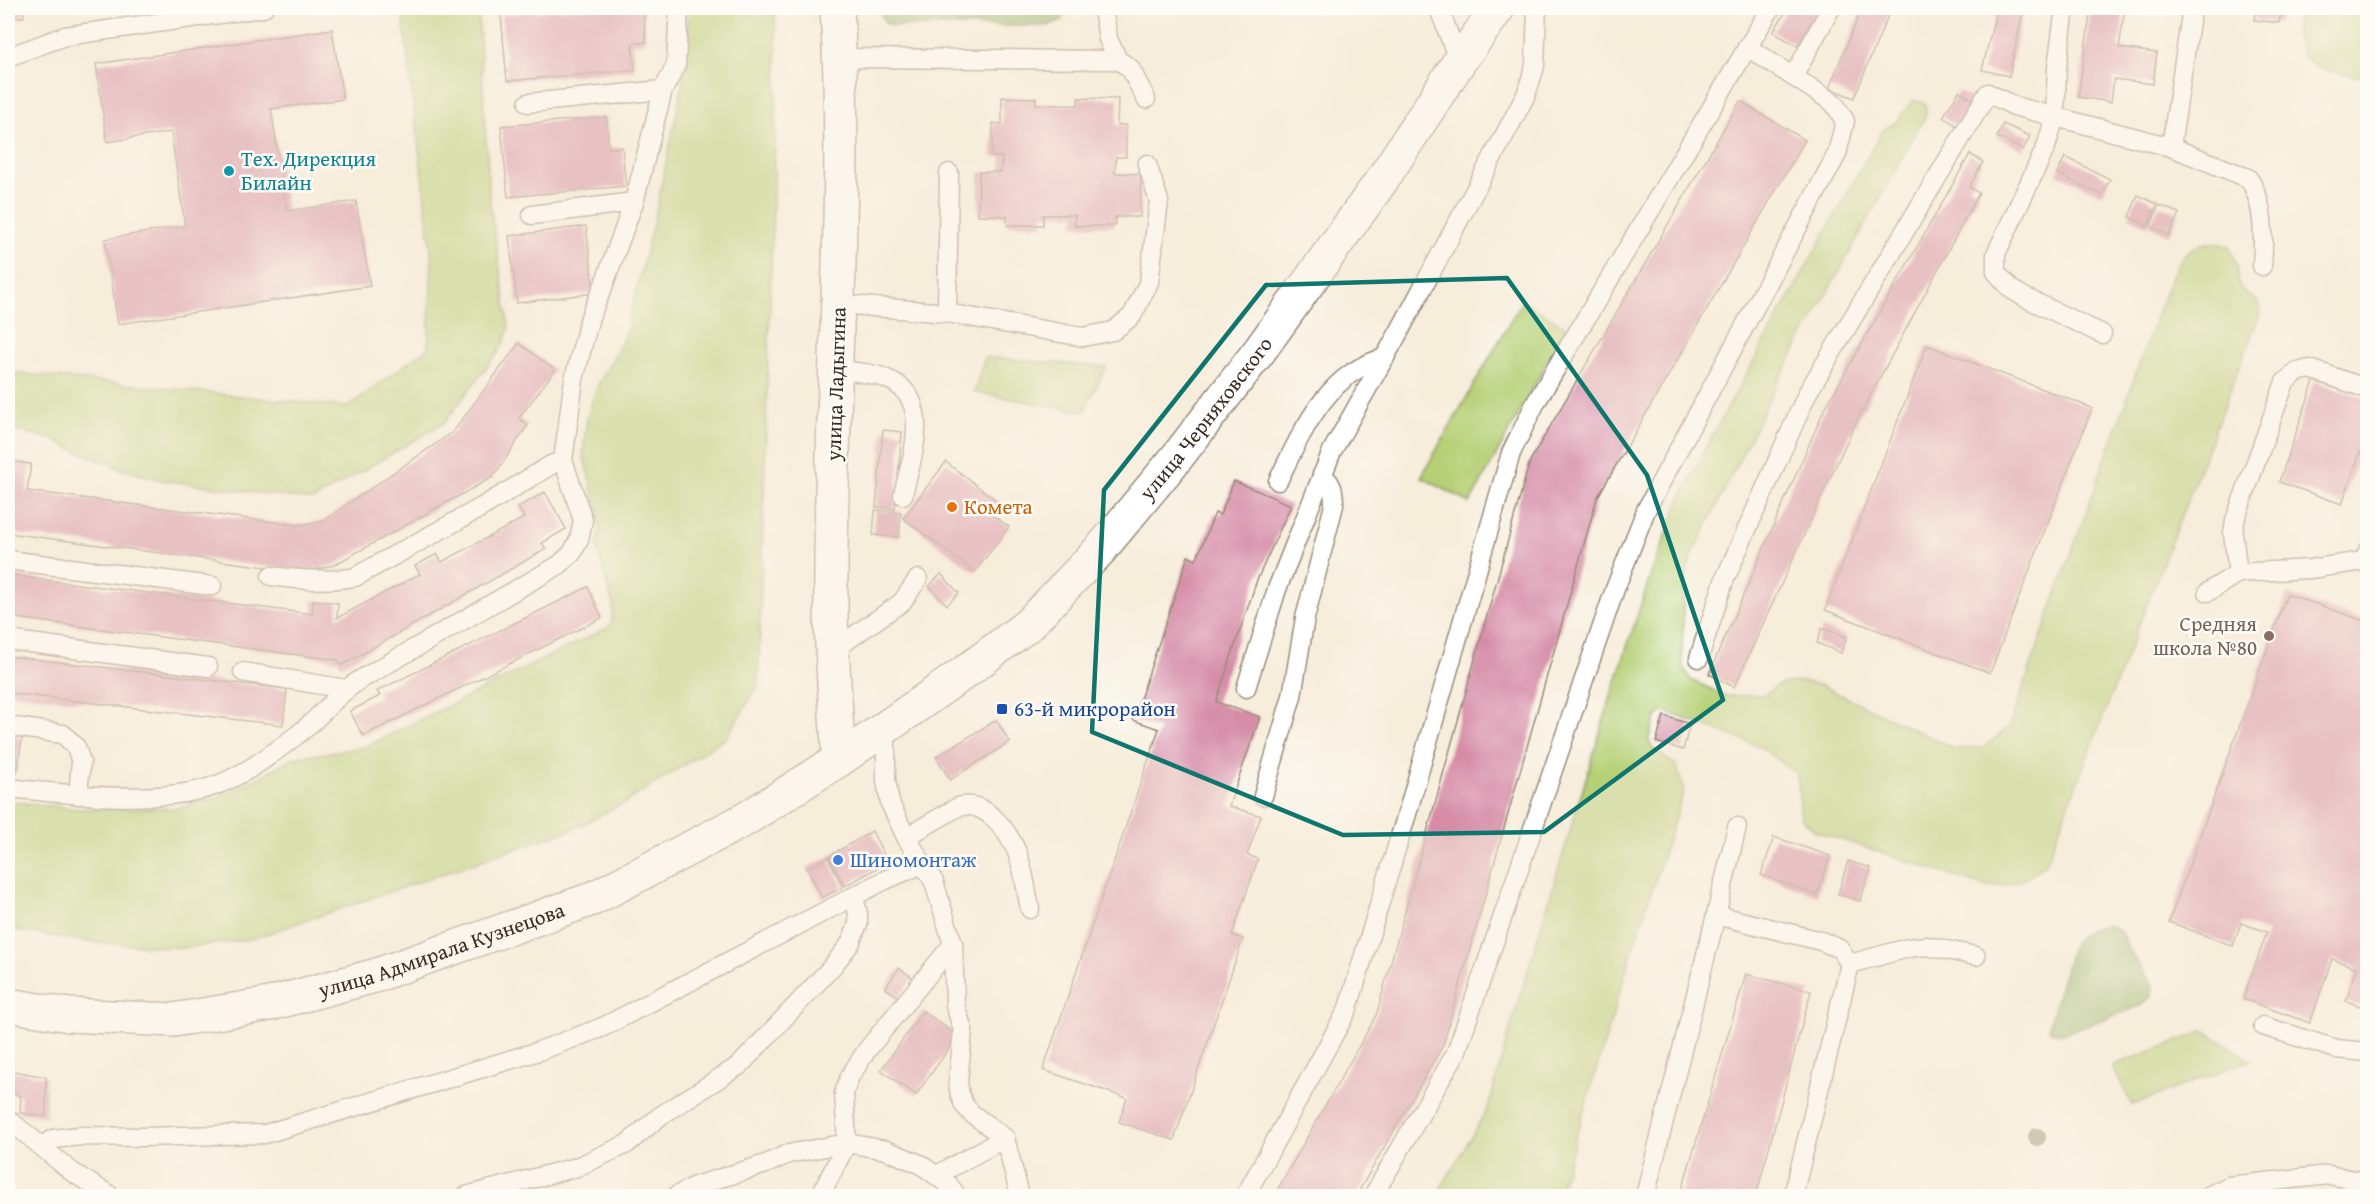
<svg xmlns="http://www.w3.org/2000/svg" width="2375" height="1204" font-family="'Gentium Book Plus',serif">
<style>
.green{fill:#b5d076;stroke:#787d4a;stroke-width:1.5}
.forest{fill:#90b267;stroke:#666e42;stroke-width:1.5}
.building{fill:#d68ca7}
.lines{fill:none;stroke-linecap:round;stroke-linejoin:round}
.lane-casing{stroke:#998c7c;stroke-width:21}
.secondary-casing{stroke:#998c7c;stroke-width:36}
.lane{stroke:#fff;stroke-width:18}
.secondary{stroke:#fff;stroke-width:33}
.tree{fill:#a49d81}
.marked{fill:none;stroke:#0f766e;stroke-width:4.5;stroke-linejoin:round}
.culture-dot{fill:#0f9aa8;stroke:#fdfcf7;stroke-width:2}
.food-dot{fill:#e8710a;stroke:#fdfcf7;stroke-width:2}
.education-dot{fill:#8d6e63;stroke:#fdfcf7;stroke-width:2}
.transit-dot{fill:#1a4fb4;stroke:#fdfcf7;stroke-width:2}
.shop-dot{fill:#3f7fe0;stroke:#fdfcf7;stroke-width:2}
.labels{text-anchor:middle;stroke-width:5;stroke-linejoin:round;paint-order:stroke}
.culture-label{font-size:21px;fill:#0d838f;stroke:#fdfcf7;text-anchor:start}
.street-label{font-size:21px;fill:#3b2a1e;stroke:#fdfcf7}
.food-label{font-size:21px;fill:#c56008;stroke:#fdfcf7;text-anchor:start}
.education-label{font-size:21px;fill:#785e54;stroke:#fdfcf7;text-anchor:end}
.transit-label{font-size:21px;fill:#164399;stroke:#fdfcf7;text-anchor:start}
.shop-label{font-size:21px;fill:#366cbe;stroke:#fdfcf7;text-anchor:start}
</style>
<rect width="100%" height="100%" fill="#fdfcf7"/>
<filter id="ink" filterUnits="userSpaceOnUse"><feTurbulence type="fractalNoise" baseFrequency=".0167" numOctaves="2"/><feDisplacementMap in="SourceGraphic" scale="12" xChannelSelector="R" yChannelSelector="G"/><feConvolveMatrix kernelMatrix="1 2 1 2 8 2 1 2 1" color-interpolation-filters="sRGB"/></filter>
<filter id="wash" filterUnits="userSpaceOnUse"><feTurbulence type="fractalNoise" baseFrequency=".008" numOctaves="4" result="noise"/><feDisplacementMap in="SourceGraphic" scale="24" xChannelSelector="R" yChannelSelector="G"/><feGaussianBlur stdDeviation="1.35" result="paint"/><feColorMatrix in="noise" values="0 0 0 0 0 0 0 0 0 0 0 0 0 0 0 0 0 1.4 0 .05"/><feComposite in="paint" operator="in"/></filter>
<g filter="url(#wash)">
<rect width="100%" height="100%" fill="#f7eddb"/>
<g class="green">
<path d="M402 8H478L490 204 509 327 505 340 498 352 444 423 313 500 161 480 124 470 74 450 51 439 20 431 8 433V372L347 407 428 348 432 259Z"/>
<path d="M689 8H775L777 72 758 686 726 738 626 802 573 829 252 939 182 948 90 942 8 929V801L78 809 177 808 218 797 251 782 292 758 365 747 607 628 612 622 613 605 597 546 600 528 598 511 583 454 587 418 597 387 625 336 657 207 681 92Z"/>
<path d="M2300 8H2367V78L2319 68 2304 57 2295 33Z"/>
<path d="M1913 100 1924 103 1926 108V115L1775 387 1692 556 1684 582 1682 656 1683 667 1691 680 1726 696 1764 695 1780 684 1802 681 1822 686 1955 749 1984 747 2009 727 2162 301C2176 267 2184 232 2229 246L2237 265V278L2240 288 2259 303 2261 311 2046 863C2025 882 2015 885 1987 887L1815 831 1801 818 1797 774 1759 746 1664 711 1657 716 1648 740 1655 751 1676 765 1684 791 1634 945 1558 1196H1436L1488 1108 1512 1022 1612 693 1652 571 1681 498 1711 438 1882 131 1896 122Z"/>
<path d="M1522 301 1566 327 1470 503 1421 477Z"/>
<path d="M985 357 1106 367 1084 412 974 392Z"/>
<path d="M2205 1031 2251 1060 2132 1105 2112 1066Z"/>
</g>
<g class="forest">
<path d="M878 8H1065L1063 20 1048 26H892L885 23Z"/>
<path d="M2109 925 2120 931 2130 951 2153 987 2152 995 2146 1002 2138 1007 2062 1034 2052 1032 2049 1029 2050 1021 2072 946C2081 931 2092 927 2109 925Z"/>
</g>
<g id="blocks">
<g class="building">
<path d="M8 8H23L24 17 8 18Z"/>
<path d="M580 8H643L646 42 632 44 635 70 507 81 501 15Z"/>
<path d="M1788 8H1821L1797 46 1773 32Z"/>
<path d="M1862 8H1891L1854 98 1829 88Z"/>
<path d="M1997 8H2024L2009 76 1982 70Z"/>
<path d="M2091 8H2125L2119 48 2157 53 2153 84 2114 79 2111 102 2078 97Z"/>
<path d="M2256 8H2282L2279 23 2254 20Z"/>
<path d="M332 29 343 99 271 109 287 211 356 201 370 286 118 324 105 239 185 226 171 132 107 142 96 64Z"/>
<path d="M1959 91 1975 101 1959 127 1943 117Z"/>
<path d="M1002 97 1036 98V104L1057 105H1078V98L1118 99 1117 125H1126V157H1116L1115 173 1141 174 1140 217H1115V226H1074L1075 215H1043V225H1007V216L978 215 979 172H1001L1002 157H992L993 123 1002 124Z"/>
<path d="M1740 101 1805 140 1597 498 1443 1045 1356 1196H1274L1376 1016 1530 461Z"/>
<path d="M606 117 609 148 622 147 626 186 508 197 501 126Z"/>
<path d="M2003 124 2030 136 2023 150 1997 137Z"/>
<path d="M1970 154 1983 162 1969 187 1979 193 1854 426 1734 687 1709 674 1824 410Z"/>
<path d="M2065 157 2110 179 2102 195 2057 174Z"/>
<path d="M2138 195 2157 204 2148 226 2129 217Z"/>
<path d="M2159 205 2179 213 2169 236 2150 226Z"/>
<path d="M586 226 594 293 517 303 509 236Z"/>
<path d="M519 343 555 370 519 418 528 425 493 477 334 565 305 572 8 533V461L31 464 27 491 296 525 323 521 453 432Z"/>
<path d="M1927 345 2092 408 1990 673 1825 610Z"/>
<path d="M2314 381 2368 399V430L2342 504 2279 482Z"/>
<path d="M883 430 902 432 895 509 876 507Z"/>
<path d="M946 462 997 501 988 512 1009 527 975 572 903 518Z"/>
<path d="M1234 481 1291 505 1257 580 1216 702 1260 717 1229 806 1261 816 1247 855 1258 859 1232 935 1243 939 1174 1140 1119 1122 1127 1098 1043 1070 1159 729 1133 720 1188 556 1196 560 1215 513 1220 515Z"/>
<path d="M545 492 566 529 542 543 546 549 341 666 338 660 8 617V575L312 614 313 600 338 603 337 618 420 574 415 566 437 554 442 562 524 518 518 507Z"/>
<path d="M875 510 901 512 899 537 873 535Z"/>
<path d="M941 574 959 593 947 605 929 586Z"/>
<path d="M588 587 602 618 363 736 350 711 380 696 377 691Z"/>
<path d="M2287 594 2368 622V1009L2346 1001 2357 968 2332 959 2310 1023 2243 999 2267 932 2241 923 2233 946 2169 922Z"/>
<path d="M1822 628 1847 637 1841 653 1817 643Z"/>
<path d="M8 656 287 689 283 725 8 693Z"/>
<path d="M1664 716 1690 724 1683 750 1656 742Z"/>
<path d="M996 720 1010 742 950 780 936 757Z"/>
<path d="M8 736 22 738 17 773 8 772Z"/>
<path d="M872 831 888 862 845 886 829 856Z"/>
<path d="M1774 837 1830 856 1817 895 1761 875Z"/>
<path d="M828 857 843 887 822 898 807 868Z"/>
<path d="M1848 861 1871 868 1860 901 1838 894Z"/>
<path d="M899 968 913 978 899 997 885 988Z"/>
<path d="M1746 974 1811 991 1756 1196H1680Z"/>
<path d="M923 1011 958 1036 916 1095 881 1070Z"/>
<path d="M8 1070 46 1077V1117L20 1113 21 1096 8 1091Z"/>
</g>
</g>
</g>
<g filter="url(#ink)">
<use href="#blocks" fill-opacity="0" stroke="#998c7c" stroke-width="1.5"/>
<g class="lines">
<defs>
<g id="lane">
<path d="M1439 8 1459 62"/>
<path d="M2065 8 2057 67 2055 117 2046 147 1996 254V272L2011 289 2024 297 2102 334"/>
<path d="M8 57 65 36 263 8"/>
<path d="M840 58 1118 60 1108 39 1103 8"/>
<path d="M1118 60 1130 68 1146 99"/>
<path d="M1794 75 1831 8"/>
<path d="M528 103 663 90"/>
<path d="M2171 147 2192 8"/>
<path d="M532 215 634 202"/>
<path d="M838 304 947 313 1083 337 1113 331 1132 316 1149 282 1159 201 1147 164"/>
<path d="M947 313 949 173"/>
<path d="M836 370C853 372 871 372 887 379 935 398 911 459 903 495"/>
<path d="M1278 481C1302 432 1327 372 1385 358"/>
<path d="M8 560 212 586"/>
<path d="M2238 573 2233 533 2235 520 2285 382 2297 372 2310 369 2368 389"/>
<path d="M271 576C299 580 326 582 355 577L482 507 551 465 563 460"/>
<path d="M2208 592 2238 573 2310 569 2363 561 2368 551"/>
<path d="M8 640 208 667"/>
<path d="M832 651 902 602 918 579"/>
<path d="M1699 658 1724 581 1808 392 1988 93 2014 106 2171 147 2248 178C2265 201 2264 239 2262 266"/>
<path d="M243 672 346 689"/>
<path d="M1246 688 1277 589 1332 451 1399 332 1526 95 1535 66 1537 8"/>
<path d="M886 725V780L890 803 906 837 934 882 953 944 955 1005 963 1030 958 1083 960 1095 964 1105 972 1114 1005 1138 1020 1196"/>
<path d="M8 726 63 734 76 747 81 762 78 795"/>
<path d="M8 788C68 794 153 805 211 787 242 777 271 755 297 735 319 719 335 696 358 681L559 565 572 553 579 540 583 520 563 460 574 379 590 317 603 287 634 202 663 90 676 65 679 8"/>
<path d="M1263 796 1292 696 1305 618 1334 505C1334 492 1333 483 1322 475"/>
<path d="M906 837 958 807C984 799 1006 828 1016 850 1024 868 1026 890 1030 909"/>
<path d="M1716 915 1737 827"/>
<path d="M2263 1026 2336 1049 2368 1052"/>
<path d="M8 1119 72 1172 111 1196"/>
<path d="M42 1146 53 1139 79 1136 143 1137 265 1134 539 1051 603 1027 885 880 923 864"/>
<path d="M937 1175 1005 1138"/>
<path d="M466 1196 577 1167 627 1144 660 1116 740 1065 831 968 850 944 858 924V914L854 897"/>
<path d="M676 1196 695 1186 766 1164 788 1154 847 1143 886 1150 920 1164 948 1184 957 1196"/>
<path d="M820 1196 847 1143 844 1093 850 1076 867 1050 953 944"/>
<path d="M1245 1196 1347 1011 1409 807 1511 453 1536 402 1771 8"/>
<path d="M1373 1196 1456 1053 1615 589 1646 510 1837 154 1845 121 1834 103 1747 47"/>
<path d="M1645 1196 1716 915 1821 941 1840 949 1850 964"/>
<path d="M1793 1196 1850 964 1908 948 1927 946 1976 956"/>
<path d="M2208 1196 2229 1186 2329 1175 2355 1180 2368 1186"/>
</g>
<g id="secondary">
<path d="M837 8C849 207 829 406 831 606 831 657 836 708 839 760"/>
<path id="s1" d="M8 1005 69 1015 173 1020 270 1004 374 976 592 899 744 820 839 760 968 670 1028 625 1100 550 1178 456 1260 350 1382 180 1459 62 1498 8"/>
</g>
</defs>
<use href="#lane" class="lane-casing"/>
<use href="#secondary" class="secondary-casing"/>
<use href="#lane" class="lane"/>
<use href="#secondary" class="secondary"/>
</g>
<circle class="tree" cx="2037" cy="1137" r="9"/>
</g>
<path d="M0 0H2375V1204H0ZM1507 278 1647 475 1723 700 1544 832 1343 835 1092 732 1104 490 1266 285Z" fill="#f7eddb" fill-opacity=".55" fill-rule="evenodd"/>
<path class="marked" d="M1507 278 1647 475 1723 700 1544 832 1343 835 1092 732 1104 490 1266 285Z"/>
<circle class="culture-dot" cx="229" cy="171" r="6"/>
<circle class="food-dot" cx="952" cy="507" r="6"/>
<circle class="education-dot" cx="2269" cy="636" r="6"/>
<rect class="transit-dot" x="996" y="703" width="12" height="12" rx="3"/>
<circle class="shop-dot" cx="838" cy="860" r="6"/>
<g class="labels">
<g class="culture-label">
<text x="241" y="166">Тех. Дирекция<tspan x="241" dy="24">Билайн</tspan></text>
</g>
<g class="street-label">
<text transform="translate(836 384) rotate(-88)" y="7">улица Ладыгина</text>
<text dy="7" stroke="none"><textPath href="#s1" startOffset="1392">улица Черняховского</textPath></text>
<text dy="7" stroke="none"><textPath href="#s1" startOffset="444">улица Адмирала Кузнецова</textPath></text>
</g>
<g class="food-label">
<text x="964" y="514">Комета</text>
</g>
<g class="education-label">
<text x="2257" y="631">Средняя<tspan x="2257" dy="24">школа №80</tspan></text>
</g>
<g class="transit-label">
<text x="1014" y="716">63-й микрорайон</text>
</g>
<g class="shop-label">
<text x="850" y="867">Шиномонтаж</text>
</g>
</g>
<rect width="2375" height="1204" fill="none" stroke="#fdfcf7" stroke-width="30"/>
</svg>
